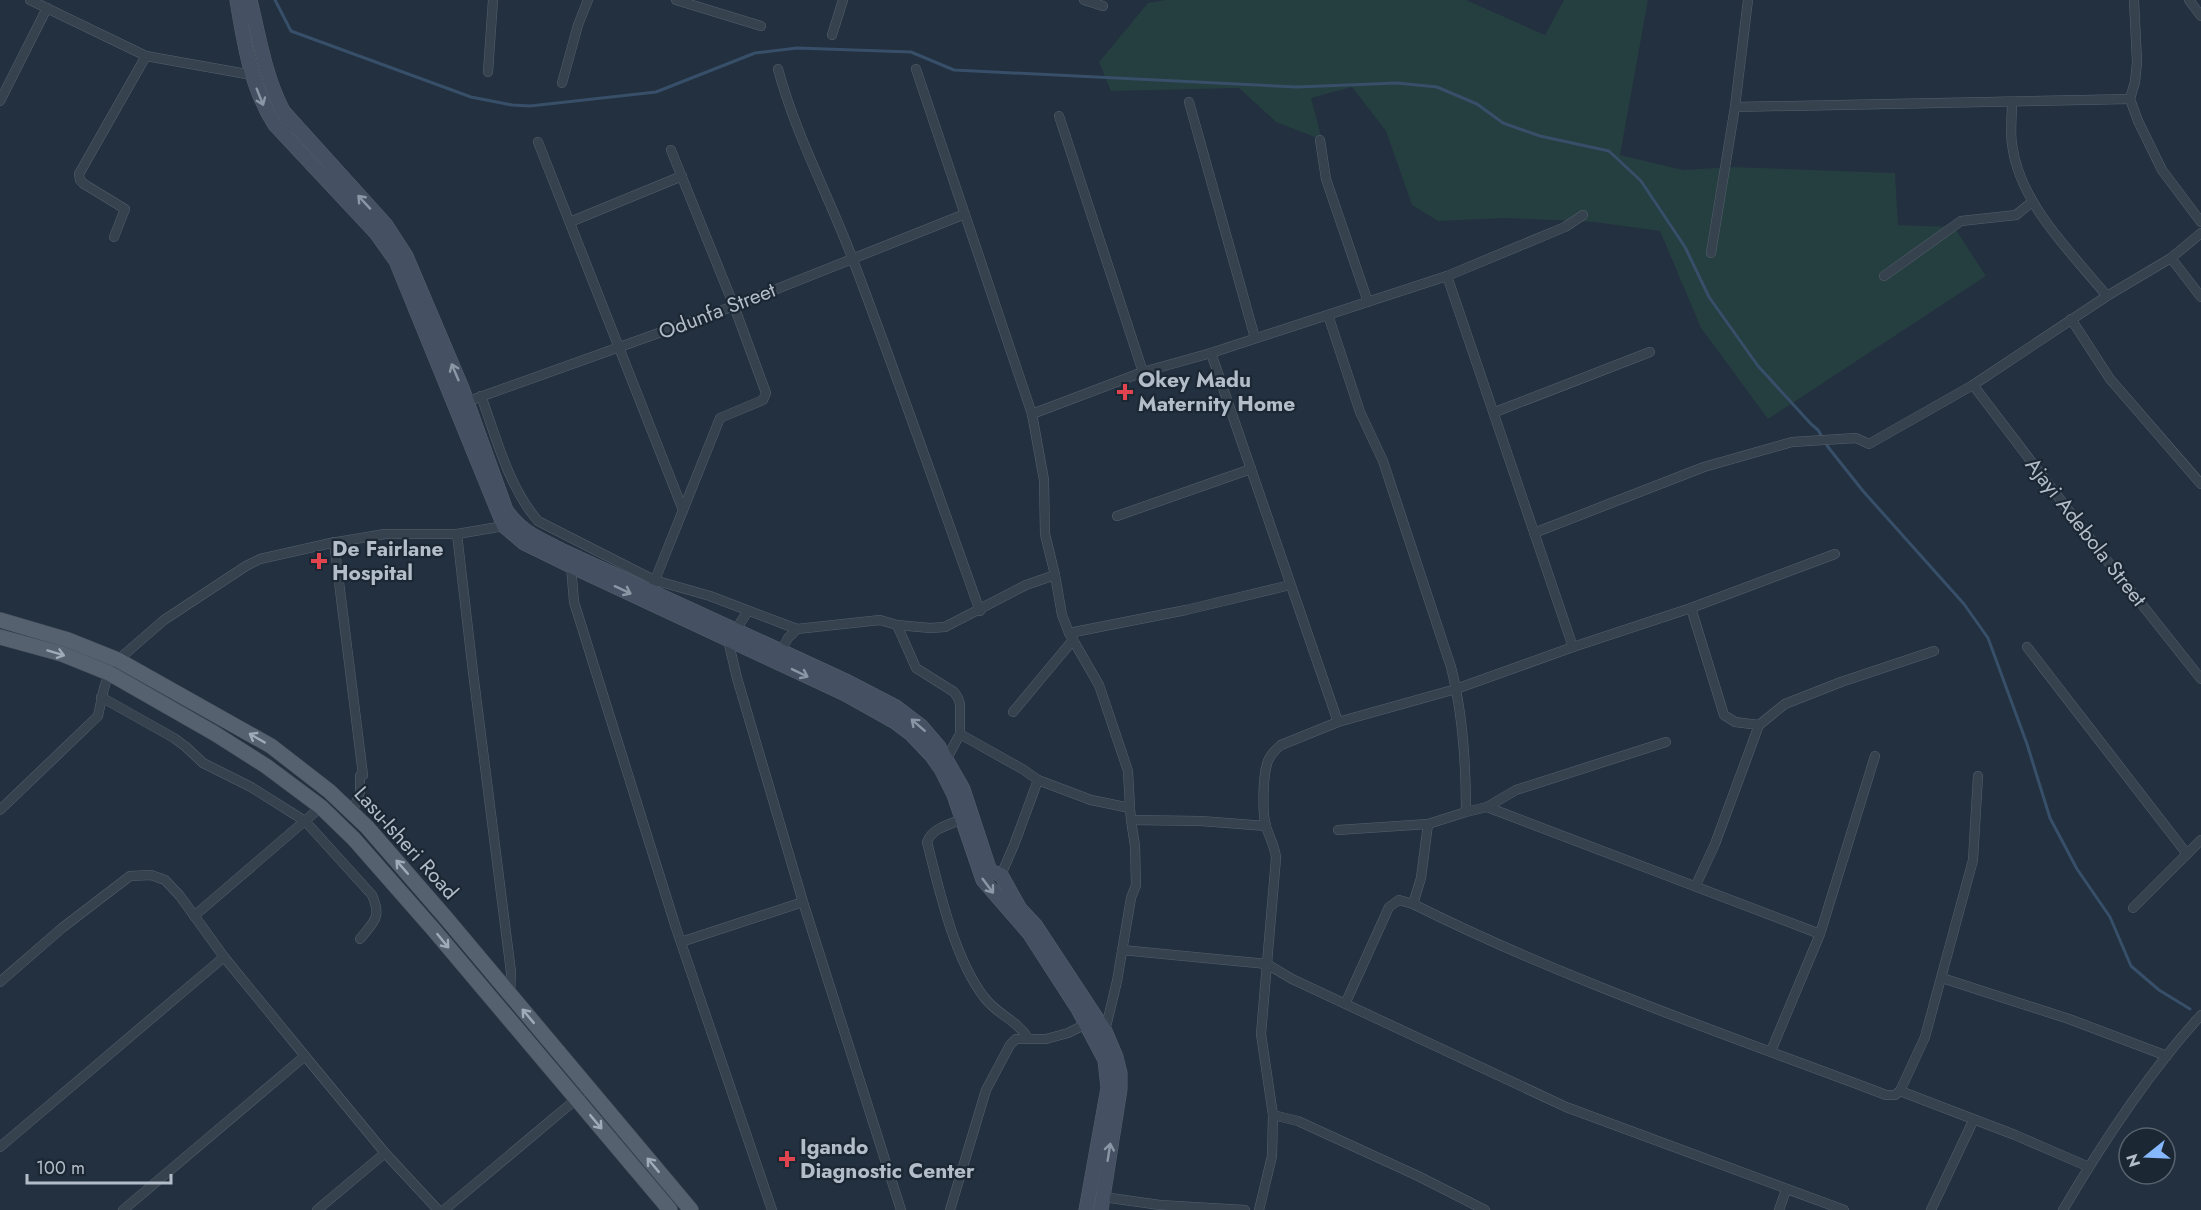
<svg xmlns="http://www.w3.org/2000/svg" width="2201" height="1210" font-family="Jost,sans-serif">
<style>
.green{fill:#253e40}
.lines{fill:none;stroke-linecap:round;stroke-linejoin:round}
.stream{stroke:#374f69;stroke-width:3}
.street-casing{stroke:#55606d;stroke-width:10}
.secondary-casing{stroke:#55606d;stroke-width:15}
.primary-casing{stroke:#404b58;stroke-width:16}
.street{stroke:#37424f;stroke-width:9}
.secondary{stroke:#455162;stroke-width:14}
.primary{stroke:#55616f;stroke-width:15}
.oneway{stroke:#8c97a6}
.oneway2{stroke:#a0abb8}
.health-dot{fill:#e0444e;stroke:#1c2734;stroke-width:2}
.labels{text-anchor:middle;stroke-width:4.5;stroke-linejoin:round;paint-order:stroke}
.street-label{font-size:21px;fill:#b3bdca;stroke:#1c2734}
.poi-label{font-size:21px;font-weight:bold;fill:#b3bdca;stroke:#1c2734;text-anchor:start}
</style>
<rect width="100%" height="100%" fill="#23303f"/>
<path class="green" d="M1166 0H1466L1545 35 1564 0H1648L1620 155 1683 170 1731 167 1895 173 1898 225 1954 227 1986 276 1768 419 1701 328 1660 231 1594 222 1506 218 1438 221 1412 205 1386 131 1352 87 1311 98 1322 140 1276 122 1239 88 1111 91 1099 62 1148 3Z"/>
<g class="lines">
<path class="stream" d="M275 0 291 31 471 97 512 105 530 106 656 92 755 53 797 48 911 52 954 70 1297 87 1397 83 1437 87 1477 104 1503 123 1540 136 1609 151 1641 181 1685 247 1709 297 1758 366 1811 424 1818 430 1828 447 1863 491 1964 604 1988 638 2027 744 2050 818 2077 869 2110 917 2131 966 2159 990 2190 1009"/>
<defs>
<g id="street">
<path d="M30 0 146 56 252 75"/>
<path d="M676 0 761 26"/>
<path d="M1084 0 1103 6"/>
<path d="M2134 0 2137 62 2135 82 2130 99 2138 121 2162 170 2201 222"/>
<path d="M2189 0 2201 16"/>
<path d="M832 35 843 0"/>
<path d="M778 69C796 136 829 196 853 260 897 376 938 494 980 611"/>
<path d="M488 72 493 0"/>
<path d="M562 83 578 25 588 0"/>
<path d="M0 101 47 8"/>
<path d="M1189 102 1255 338"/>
<path d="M2012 102C2012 116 2010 131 2012 144 2019 203 2071 252 2107 296"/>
<path d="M1735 107 2130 99"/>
<path d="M1059 116 1143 372"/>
<path d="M1320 140 1326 179 1368 302"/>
<path d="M538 142 683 510"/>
<path d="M570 222 682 176"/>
<path d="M114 237 125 209 84 184 80 180 79 174 146 56"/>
<path d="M1711 253 1735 107 1748 0"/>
<path d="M2171 258 2201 297"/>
<path d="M1447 276 1573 647"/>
<path d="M1884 276 1961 221 2016 215 2032 202"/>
<path d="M1328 315 1360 412 1383 461 1451 667C1463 714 1466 764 1466 812"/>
<path d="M2071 319 2110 379 2201 484"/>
<path d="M1211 353 1338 722"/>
<path d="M1973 385 2101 553 2201 679"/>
<path d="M481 396C497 439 508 486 538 521L654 580 710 596 797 629"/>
<path d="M466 402 734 306 965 214"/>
<path d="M1495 412 1650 352"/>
<path d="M1032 414 1143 372 1211 353 1447 276 1565 227 1583 215"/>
<path d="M1117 516 1251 469"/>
<path d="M1534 533 1704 467 1792 442 1856 438 1869 444 1973 385 2107 296 2171 258 2201 233"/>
<path d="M457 534 473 672 511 972 510 995"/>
<path d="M331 543 334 542 363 775 360 776V792L352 813"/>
<path d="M571 566 574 602 676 928 772 1210"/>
<path d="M1055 575 1062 615 1069 633 1099 685 1128 771 1130 808"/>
<path d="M651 590 720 418 763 400 766 393 734 306 671 150"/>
<path d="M1691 608 1724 715 1735 722 1759 725"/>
<path d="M897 625 916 668 954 692 958 698 960 704V734L947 758"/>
<path d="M735 631 748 611"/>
<path d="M1069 633 1186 610 1290 585"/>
<path d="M728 640 737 678 803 902 901 1210"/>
<path d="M2027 647 2187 854"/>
<path d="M781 651 788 638 797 629 880 620 897 625 930 628 945 627 1026 585 1055 575 1045 534 1044 480 1032 414 916 69"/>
<path d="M118 660 164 620 246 566 260 559 331 543 385 534H457L504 526"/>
<path d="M101 697 174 738 186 747 203 763 251 787 305 821 372 895C382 918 374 921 360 939"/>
<path d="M1013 712 1073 640"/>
<path d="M960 734 1024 770 1038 780 1091 800 1130 808 1131 820 1201 821 1266 826"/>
<path d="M1487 807 1820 934"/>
<path d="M0 810 98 716 104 688 109 673"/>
<path d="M962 819C949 825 932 828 927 842 939 889 954 958 984 997 996 1014 1017 1020 1028 1038"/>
<path d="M1338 830 1428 824 1466 812 1487 807 1516 790 1666 742"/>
<path d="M1001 875 1014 845 1038 780"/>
<path d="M1696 885 1715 844 1759 725 1785 704 1841 682 1934 651"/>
<path d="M1413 904 1421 878 1428 824"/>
<path d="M2133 908 2201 840"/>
<path d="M194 916 321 807"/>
<path d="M681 942 803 902"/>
<path d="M1122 950 1267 964 1292 979 1566 1107 1844 1210"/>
<path d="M1942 978 2069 1019 2167 1056"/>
<path d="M0 982 62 928 130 876 151 875 165 880 180 896 224 957 305 1056 385 1153 438 1210"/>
<path d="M1346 1002 1389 907 1399 900 1413 904C1565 980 1728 1035 1886 1095H1895L1900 1091 2015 1135 2089 1167"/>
<path d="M1105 1031 1117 981 1131 898 1136 885 1135 846 1131 820"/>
<path d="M1771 1051 1820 934 1875 756"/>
<path d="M1900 1091 1925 1037 1973 860 1978 776"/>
<path d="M1273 1115 1298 1121 1418 1176 1485 1210"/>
<path d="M0 1147 224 957"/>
<path d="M1103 1197 1160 1205 1245 1210"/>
<path d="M123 1210 305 1056"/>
<path d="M317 1210 385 1153"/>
<path d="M444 1210 580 1096"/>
<path d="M950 1210 986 1090 1010 1045 1016 1039H1046L1068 1033 1086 1024"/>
<path d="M1259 1210 1272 1156 1273 1115 1261 1034 1276 858C1275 846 1269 837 1266 826 1262 813 1263 777 1267 764 1269 756 1275 750 1281 745L1338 722 1456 689 1573 647 1691 608 1835 554"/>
<path d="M1779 1210 1786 1190"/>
<path d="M1931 1210 1973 1121"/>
<path d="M2063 1210C2103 1142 2148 1073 2201 1015"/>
</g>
<g id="secondary">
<path d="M237 0C244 43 251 88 275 125L376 233 396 261 504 526 524 543 571 566 845 694 895 722 911 734 931 755 941 769 954 795 983 880 1029 933 1078 1009 1105 1060 1108 1088 1086 1210"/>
<path d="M250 0C259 37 265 76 283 111L386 225 406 256 462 388 506 510C521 532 538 538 561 550L844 680 896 707 921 726 939 747 963 789 990 871 1001 875 1020 909 1036 926 1105 1031 1116 1057 1120 1073V1089L1101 1210"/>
</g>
<g id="primary">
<path d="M0 620 68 640 118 660 271 746 329 791 367 827 446 918 691 1210"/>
<path d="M0 637 62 654 109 673 214 733 266 766 321 807 354 839 433 929 670 1210"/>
</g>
</defs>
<use href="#street" class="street-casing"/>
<use href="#secondary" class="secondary-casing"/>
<use href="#primary" class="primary-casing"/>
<use href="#street" class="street"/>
<use href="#secondary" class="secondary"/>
<use href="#primary" class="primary"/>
</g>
<defs><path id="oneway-shaft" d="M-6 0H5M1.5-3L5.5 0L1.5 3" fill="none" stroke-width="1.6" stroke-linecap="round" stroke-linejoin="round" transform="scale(1.5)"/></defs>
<g class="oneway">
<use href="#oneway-shaft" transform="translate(260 97) rotate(68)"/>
<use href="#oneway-shaft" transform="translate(364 202) rotate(-133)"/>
<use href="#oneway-shaft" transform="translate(455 372) rotate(-113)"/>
<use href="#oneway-shaft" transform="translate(623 590) rotate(25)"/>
<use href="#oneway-shaft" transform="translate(800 673) rotate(26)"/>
<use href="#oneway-shaft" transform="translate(918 725) rotate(-139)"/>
<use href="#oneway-shaft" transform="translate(988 886) rotate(53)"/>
<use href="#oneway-shaft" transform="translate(1109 1152) rotate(-81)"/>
</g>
<g class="oneway2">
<use href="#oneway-shaft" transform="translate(56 653) rotate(17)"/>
<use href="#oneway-shaft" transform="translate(257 738) rotate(-150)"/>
<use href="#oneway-shaft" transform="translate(402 867) rotate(-131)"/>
<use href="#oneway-shaft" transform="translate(443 941) rotate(51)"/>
<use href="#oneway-shaft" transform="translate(528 1016) rotate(-130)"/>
<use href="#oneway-shaft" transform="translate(596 1122) rotate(50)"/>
<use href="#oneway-shaft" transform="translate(653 1165) rotate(-130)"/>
</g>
<g class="health-dot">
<path d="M1122 383h6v6h6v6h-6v6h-6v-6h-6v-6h6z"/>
<path d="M316 552h6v6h6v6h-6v6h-6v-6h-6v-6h6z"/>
<path d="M784 1150h6v6h6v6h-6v6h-6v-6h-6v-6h6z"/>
</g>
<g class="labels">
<g class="street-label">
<text transform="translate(717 311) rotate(-21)" y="7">Odunfa Street</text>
<text transform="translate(2086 532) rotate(52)" y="7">Ajayi Adebola Street</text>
<text transform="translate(406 843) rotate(48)" y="7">Lasu-Isheri Road</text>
</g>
<g class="poi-label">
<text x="1138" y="387">Okey Madu<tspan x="1138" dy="24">Maternity Home</tspan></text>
<text x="332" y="556">De Fairlane<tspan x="332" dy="24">Hospital</tspan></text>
<text x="800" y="1154">Igando<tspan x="800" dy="24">Diagnostic Center</tspan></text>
</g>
</g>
<g transform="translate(2147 1156) rotate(252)"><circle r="28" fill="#1c2734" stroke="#586370" stroke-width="1.5"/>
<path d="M0-4.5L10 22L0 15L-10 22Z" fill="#85b8fc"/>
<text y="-9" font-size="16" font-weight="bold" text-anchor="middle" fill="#b3bdca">N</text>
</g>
<path d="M27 1174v9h144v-9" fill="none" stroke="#b3bdca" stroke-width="3"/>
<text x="36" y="1174" font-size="18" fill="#b3bdca" stroke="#1c2734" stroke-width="4.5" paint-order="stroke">100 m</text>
</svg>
